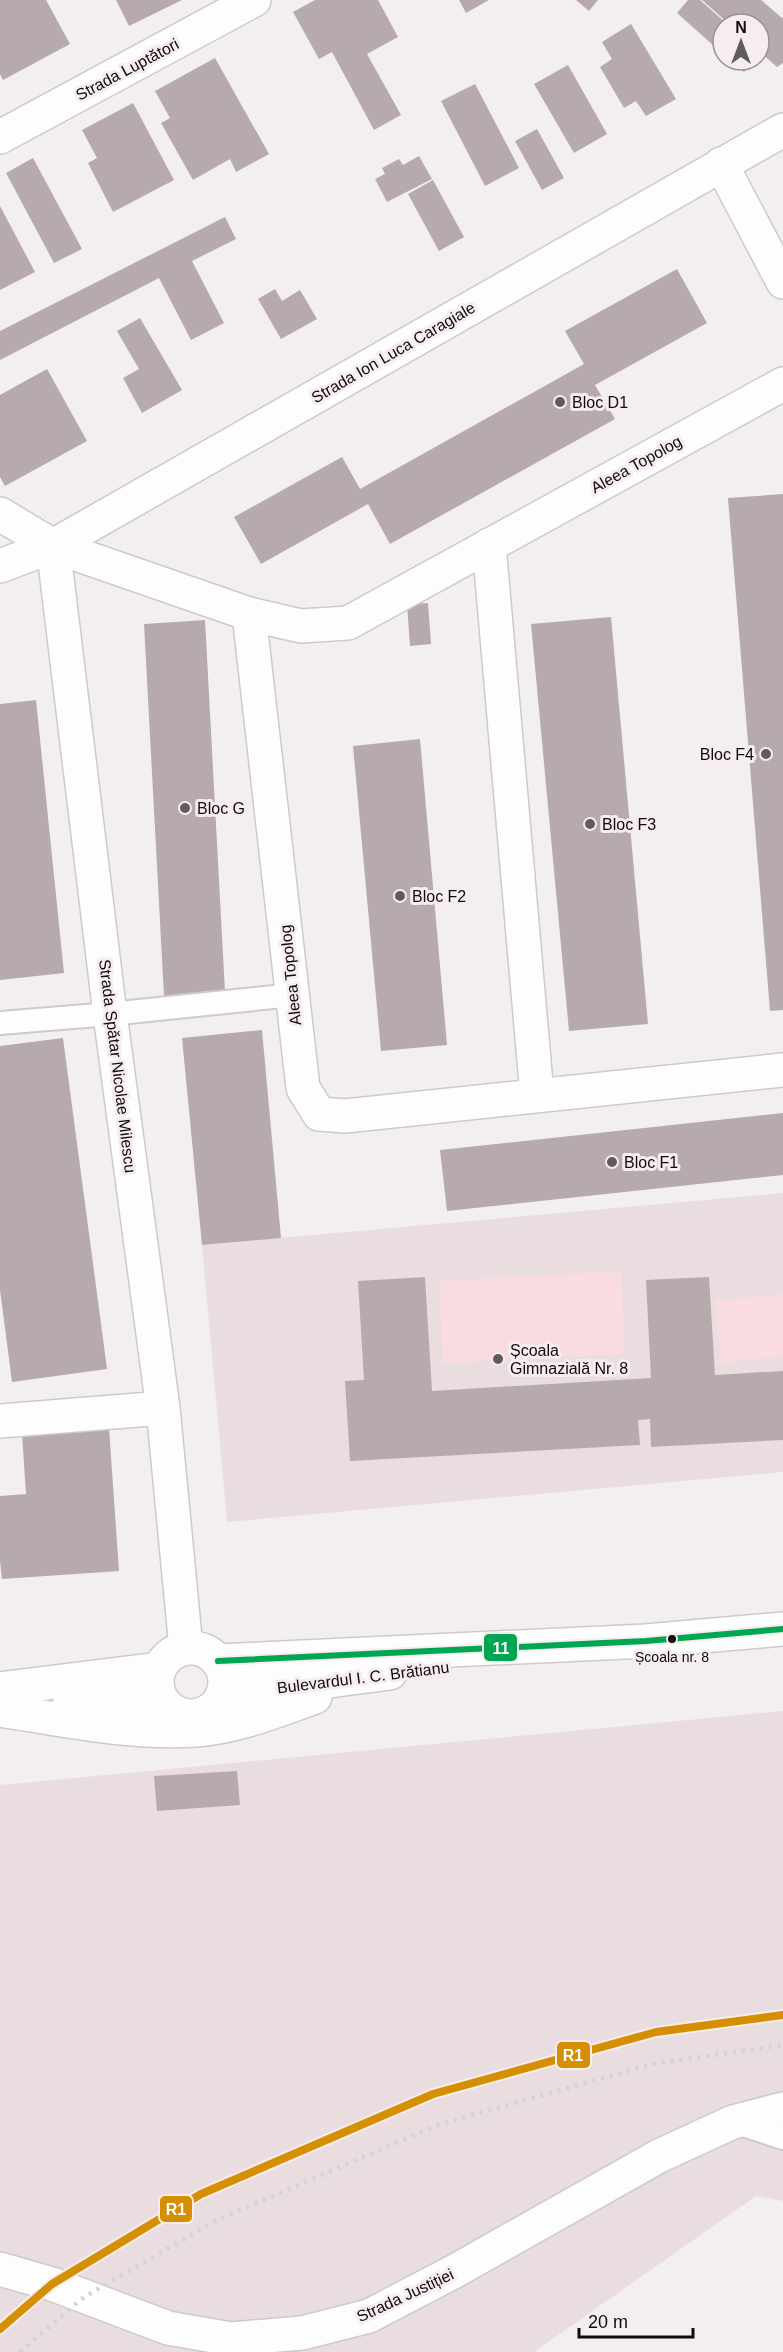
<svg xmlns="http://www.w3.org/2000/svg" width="783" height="2352" font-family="Helvetica,sans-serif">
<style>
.built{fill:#eadddf}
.green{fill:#f9dbe0}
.building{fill:#b6aaac}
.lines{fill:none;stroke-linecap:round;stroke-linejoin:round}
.service-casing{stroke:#cecaca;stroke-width:26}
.minor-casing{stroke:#cecaca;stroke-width:36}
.tertiary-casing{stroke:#cecaca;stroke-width:36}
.primary-casing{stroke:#cecaca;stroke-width:36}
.service{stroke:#fdfdfd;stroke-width:22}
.minor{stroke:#fdfdfd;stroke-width:33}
.tertiary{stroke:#fdfdfd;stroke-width:33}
.primary{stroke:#fdfdfd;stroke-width:33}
.rail{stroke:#d4d2d2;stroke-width:4.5;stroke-dasharray:3 6;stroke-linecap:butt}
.bus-1-casing{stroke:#f7ecee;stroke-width:10}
.bus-1{stroke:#00a651;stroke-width:6}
.rail-1-casing{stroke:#f7ecee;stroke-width:12}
.rail-1{stroke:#d48f02;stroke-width:8}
.poi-dot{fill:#605b5c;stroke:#f7ecee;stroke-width:2}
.bus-dot{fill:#100c0d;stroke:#f7ecee;stroke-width:2}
.labels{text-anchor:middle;stroke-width:6;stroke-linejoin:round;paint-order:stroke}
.bus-label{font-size:14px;fill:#100c0d;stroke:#f7ecee}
.street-label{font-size:16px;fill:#100c0d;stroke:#f7ecee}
.poi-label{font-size:16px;fill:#100c0d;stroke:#f7ecee;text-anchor:start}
.line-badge{stroke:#f7ecee;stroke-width:2}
.badge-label{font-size:16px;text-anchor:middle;font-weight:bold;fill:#fff}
</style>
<rect width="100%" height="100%" fill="#f4efef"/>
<g class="built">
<path d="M783 1193V1472L227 1522 202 1245Z"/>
<path d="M783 1711V2201L756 2196 534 2352H0V1785Z"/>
</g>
<g class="green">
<path d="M621 1271 625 1354 443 1363 439 1281Z"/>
<path d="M783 1294V1357L721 1363 715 1300Z"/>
</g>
<g class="building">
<path d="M0 0H46L70 44 3 80 0 74Z"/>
<path d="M116 0H182L129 26Z"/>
<path d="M315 0H378L398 37 367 54 401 115 374 130 332 52 319 59 293 12Z"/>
<path d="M459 0H489L466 13Z"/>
<path d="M576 0H598L589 11Z"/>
<path d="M688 0H700L727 24H723V54L677 13Z"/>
<path d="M702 0H761L782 18 783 17V63L777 67 759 51V24H729Z"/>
<path d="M631 24 676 99 646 116 636 101 624 108 600 67 612 59 602 42Z"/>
<path d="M215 58 269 154 236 172 230 159 193 180 161 123 170 118 155 91Z"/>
<path d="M730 60H755L744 72Z"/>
<path d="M568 65 607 134 574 153 534 84Z"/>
<path d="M475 84 519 168 485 186 441 101Z"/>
<path d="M133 103 174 180 113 212 88 163 97 158 82 130Z"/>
<path d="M537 129 564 178 542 190 515 141Z"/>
<path d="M419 156 432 179 387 202 375 179 385 174 382 168 399 159 403 165Z"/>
<path d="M33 158 82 249 54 263 6 173Z"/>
<path d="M433 180 464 237 439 251 408 194Z"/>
<path d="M0 206 35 272 0 290Z"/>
<path d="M225 217 236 239 192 261 224 323 191 340 159 278 0 360V331Z"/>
<path d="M677 269 707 323 595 385 615 419 390 544 368 504 261 564 234 517 342 457 360 489 584 364 565 331Z"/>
<path d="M275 289 282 301 300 290 317 319 281 339 258 299Z"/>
<path d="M140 318 182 390 142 413 123 378 139 369 117 331Z"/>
<path d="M47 369 87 441 5 486 0 477V395Z"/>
<path d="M783 494V1010L770 1011 728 498Z"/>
<path d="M428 603 431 644 410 646 407 604Z"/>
<path d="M611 617 648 1024 569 1031 531 624Z"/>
<path d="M205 620 225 992 164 996 144 624Z"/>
<path d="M36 700 64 973 0 980V704Z"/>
<path d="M420 739 447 1045 381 1051 353 746Z"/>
<path d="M262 1030 281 1238 202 1245 182 1038Z"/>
<path d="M63 1038 107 1369 12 1382 0 1290V1046Z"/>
<path d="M783 1113V1175L447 1211 440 1150Z"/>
<path d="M425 1277 432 1391 651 1378 646 1280 709 1277 715 1375 783 1371V1440L651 1447 650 1419 638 1420 640 1445 350 1461 345 1381 364 1380 358 1281Z"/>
<path d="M109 1428 119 1571 2 1579 0 1561V1496L26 1494 22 1434Z"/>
<path d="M237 1771 240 1805 157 1811 154 1776Z"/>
</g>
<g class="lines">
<defs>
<g id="service">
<path d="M0 1023 110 1014 293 995"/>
<path d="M734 2122 783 2138"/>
</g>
<g id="minor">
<path d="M0 137 254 0"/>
<path d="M721 164 783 282"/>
<path d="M489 545 537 1095"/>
<path d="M0 566 53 546 249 614 301 626 348 623 783 384"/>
<path d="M249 614 303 1088 319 1114 345 1116 783 1070"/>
<path d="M0 1421 163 1408"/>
<path d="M0 2269 52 2284 168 2328 231 2339 302 2333 369 2316 455 2271 659 2156 733 2122 783 2109"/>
</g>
<g id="tertiary">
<path d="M0 514 53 546 110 1014 163 1408 186 1648"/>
<path d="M53 546 783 130"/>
</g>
<g id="primary">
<circle cx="191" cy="1682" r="34"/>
<path d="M218 1661 646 1641 783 1629"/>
<path d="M0 1689 159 1669"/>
<path d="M222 1695 390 1673"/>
<path d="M69 1706 163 1701"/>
<path d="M0 1710C64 1720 130 1734 196 1730 237 1727 276 1711 315 1697"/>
</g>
</defs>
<use href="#service" class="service-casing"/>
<use href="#minor" class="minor-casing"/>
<use href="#tertiary" class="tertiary-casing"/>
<use href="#primary" class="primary-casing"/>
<use href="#service" class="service"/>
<use href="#minor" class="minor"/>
<use href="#tertiary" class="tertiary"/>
<use href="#primary" class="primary"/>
<path class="rail" d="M20 2352 84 2297 217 2220 440 2124 653 2064 783 2045"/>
<defs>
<path id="bus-1" d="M218 1661 646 1641 783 1629"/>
</defs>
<use href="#bus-1" class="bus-1-casing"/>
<use href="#bus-1" class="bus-1"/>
<defs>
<path id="rail-1" d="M0 2329 52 2284 201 2194 433 2094 656 2032 783 2015"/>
</defs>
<use href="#rail-1" class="rail-1-casing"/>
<use href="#rail-1" class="rail-1"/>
</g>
<g class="poi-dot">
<circle cx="560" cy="402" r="6"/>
<circle cx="766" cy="754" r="6"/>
<circle cx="185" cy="808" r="6"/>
<circle cx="590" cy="824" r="6"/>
<circle cx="400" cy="896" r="6"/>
<circle cx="612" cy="1162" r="6"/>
<circle cx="498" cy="1359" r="6"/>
</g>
<circle class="bus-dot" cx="672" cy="1639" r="5"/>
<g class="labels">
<g class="bus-label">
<text x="672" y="1662">Școala nr. 8</text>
</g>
<g class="street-label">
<text transform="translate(127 69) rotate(-28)" y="6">Strada Luptători</text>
<text transform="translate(393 352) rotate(-30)" y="6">Strada Ion Luca Caragiale</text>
<text transform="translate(636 464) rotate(-29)" y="6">Aleea Topolog</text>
<text transform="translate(290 975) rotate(-96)" y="6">Aleea Topolog</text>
<text transform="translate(118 1066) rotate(83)" y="6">Strada Spătar Nicolae Milescu</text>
<text transform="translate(363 1677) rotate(-7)" y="6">Bulevardul I. C. Brătianu</text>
<text transform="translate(405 2295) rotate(-25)" y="6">Strada Justiției</text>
</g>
<g class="poi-label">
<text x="572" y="408">Bloc D1</text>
<text x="754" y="760" text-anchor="end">Bloc F4</text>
<text x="197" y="814">Bloc G</text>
<text x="602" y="830">Bloc F3</text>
<text x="412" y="902">Bloc F2</text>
<text x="624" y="1168">Bloc F1</text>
<text x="510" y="1356">Școala<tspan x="510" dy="18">Gimnazială Nr. 8</tspan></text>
</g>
</g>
<g class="line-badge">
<rect x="483" y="1633" width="35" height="29" rx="6" fill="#00a651"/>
<rect x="556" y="2041" width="35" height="28" rx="6" fill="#d48f02"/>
<rect x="159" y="2195" width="34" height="28" rx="6" fill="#d48f02"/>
</g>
<g class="badge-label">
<text x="501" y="1654">11</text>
<text x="573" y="2061">R1</text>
<text x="176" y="2215">R1</text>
</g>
<g transform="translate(741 42)"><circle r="28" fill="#f7ecee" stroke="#9b9294" stroke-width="1.5"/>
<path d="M0-4.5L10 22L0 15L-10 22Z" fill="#605b5c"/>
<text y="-9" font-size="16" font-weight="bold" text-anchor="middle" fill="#100c0d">N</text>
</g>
<path d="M579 2328v9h114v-9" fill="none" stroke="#100c0d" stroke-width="3"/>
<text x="588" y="2328" font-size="18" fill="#100c0d" stroke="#f7ecee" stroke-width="4.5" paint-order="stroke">20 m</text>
</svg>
